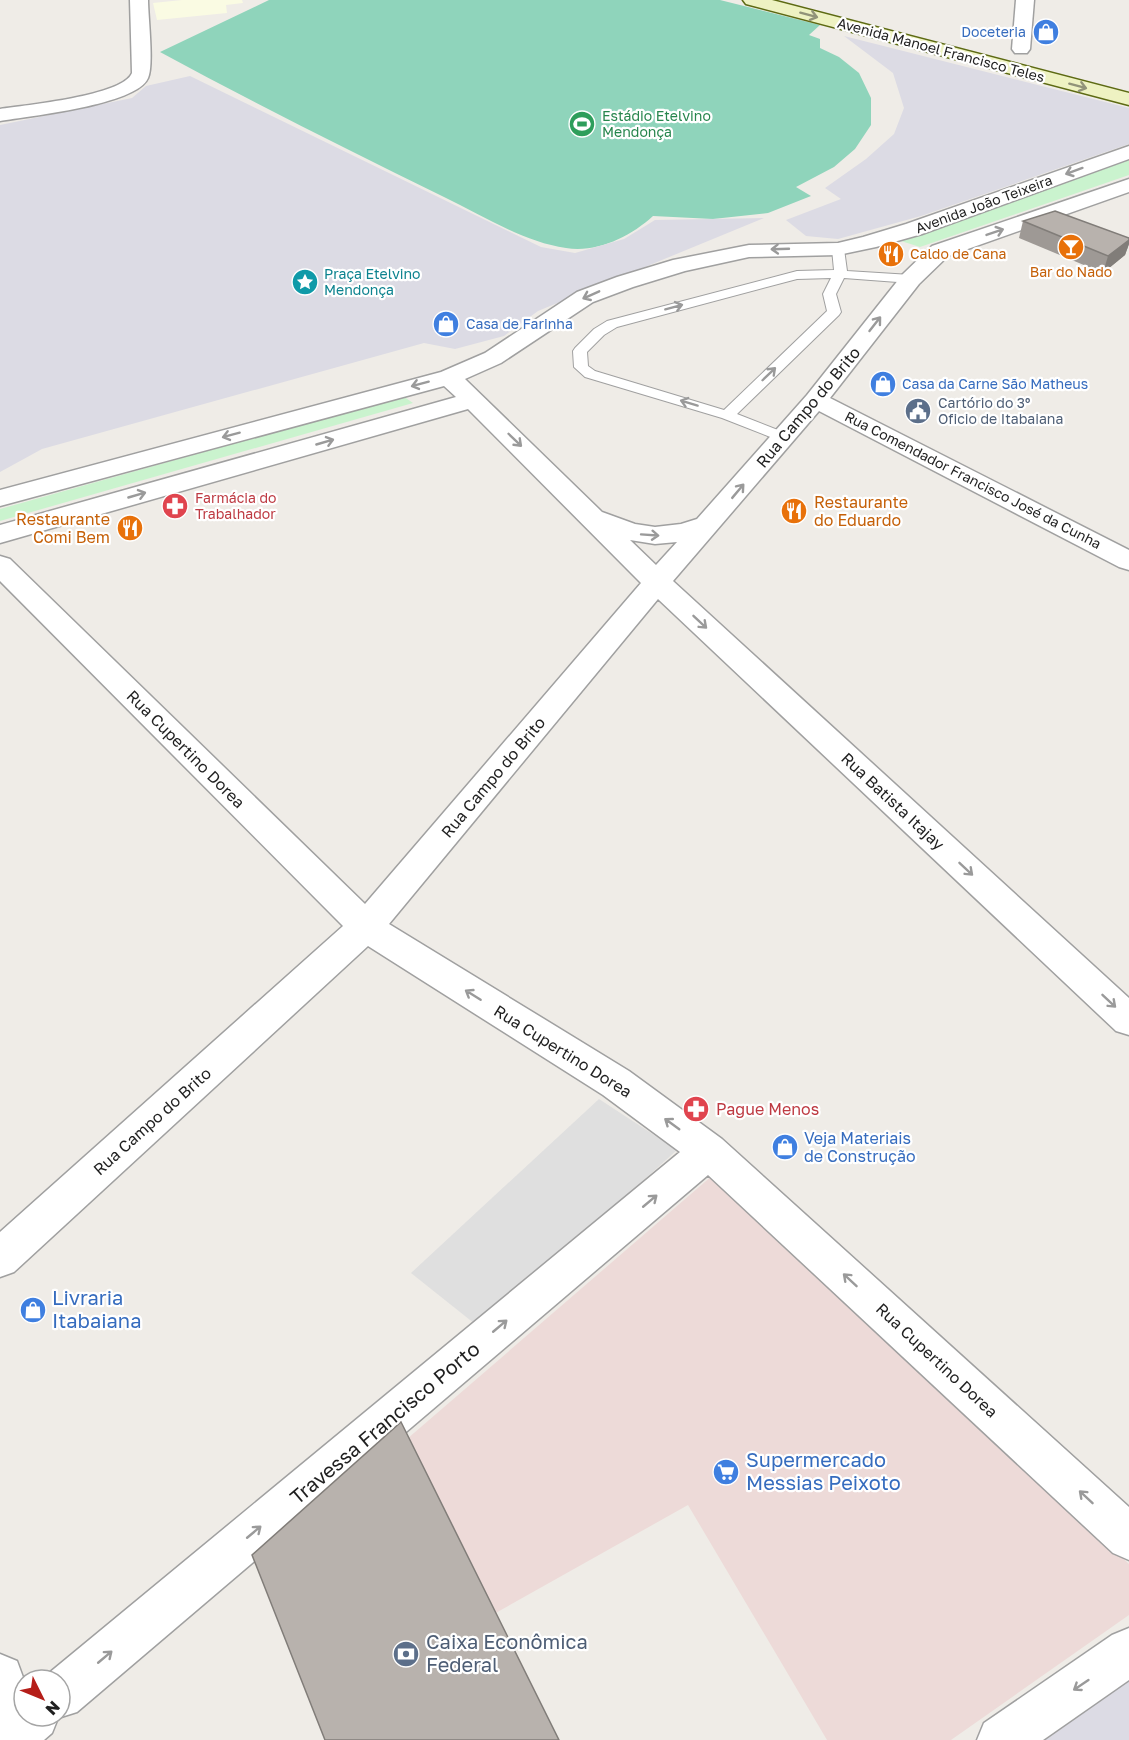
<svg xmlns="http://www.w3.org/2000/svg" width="1129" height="1740" font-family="'Golos Text',sans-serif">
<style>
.commercial{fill:#eddad8}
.education{fill:#fafbe3}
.park{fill:#caf3ce}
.pitch{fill:#8fd4bb}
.parking{fill:#dfdfdf}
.plaza{fill:#dcdbe4}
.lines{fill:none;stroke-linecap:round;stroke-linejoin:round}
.lane-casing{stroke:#a0a0a0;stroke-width:2}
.street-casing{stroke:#a0a0a0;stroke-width:3}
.secondary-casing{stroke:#5d6a13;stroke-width:3}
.lane{fill:#fff;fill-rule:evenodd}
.street{fill:#fff;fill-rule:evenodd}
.secondary{fill:#eef2c2;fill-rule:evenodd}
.wall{fill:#9e9995}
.shaded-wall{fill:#817d79}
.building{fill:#b8b2ad;stroke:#817d79;stroke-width:1.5}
.oneway{stroke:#919379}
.oneway2{stroke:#9a9a9a}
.labels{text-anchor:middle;stroke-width:4.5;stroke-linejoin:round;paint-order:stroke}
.far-shop-label{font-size:14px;fill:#366cbe;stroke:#fff;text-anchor:start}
.far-street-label{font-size:14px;fill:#1f1f1f;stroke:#fff}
.far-leisure-label{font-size:14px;fill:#27864d;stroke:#fff;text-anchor:start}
.far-food-label{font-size:14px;fill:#c56008;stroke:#fff;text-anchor:start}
.far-culture-label{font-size:14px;fill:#0d838f;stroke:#fff;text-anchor:start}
.far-service-label{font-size:14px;fill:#4e5e75;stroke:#fff;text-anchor:start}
.far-health-label{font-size:14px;fill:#be3a42;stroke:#fff;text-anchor:start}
.street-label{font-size:16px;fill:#1f1f1f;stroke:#fff}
.food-label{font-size:16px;fill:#c56008;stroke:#fff;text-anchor:start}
.health-label{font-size:16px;fill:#be3a42;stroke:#fff;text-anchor:start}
.shop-label{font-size:16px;fill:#366cbe;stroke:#fff;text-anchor:start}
.near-shop-label{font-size:20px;fill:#366cbe;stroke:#fff;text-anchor:start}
.near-street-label{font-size:20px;fill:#1f1f1f;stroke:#fff}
.near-service-label{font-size:20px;fill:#4e5e75;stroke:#fff;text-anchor:start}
</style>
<rect width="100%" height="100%" fill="#efece7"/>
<path class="commercial" d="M713 1175 1129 1564V1615L951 1740H827L688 1505 492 1615 407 1439Z"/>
<path class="education" d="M182 0H242L243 3 226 5 227 13 157 20 153 3Z"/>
<g class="park">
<path d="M1129 160V175L920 247 901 241Z"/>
<path d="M403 396 413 403 0 521V509Z"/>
</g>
<path class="pitch" d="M269 0H720L820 25 809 35 820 39V48L839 57 859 73 871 98V125L855 149 834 167 796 187 811 196 768 213 713 219 653 216C630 237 597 253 566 248 523 242 482 215 444 197 348 150 254 103 160 52Z"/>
<path class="parking" d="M599 1099 677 1150 480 1328 411 1273Z"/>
<g class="plaza">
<path d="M844 36 1129 108V144L921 216 838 239 806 236 786 220 841 199 825 188 866 159 894 134 904 108 893 73Z"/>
<path d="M190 76 541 247 575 253 624 239 655 220 764 218 538 311 504 336 455 349 424 343 42 449 0 472V125L132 98 146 86Z"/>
<path d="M1129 1652V1740H1001Z"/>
</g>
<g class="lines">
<defs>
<path id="lane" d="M838 245 844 249 847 271 911 275 918 279 911 283 844 278 836 294 841 312 839 315 737 414 788 434 790 437 788 440H778L722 418 585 377 574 367 573 351 575 348 594 329 607 321 797 271 834 270 832 249ZM831 278 823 294 827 311 724 410 595 371 588 366 587 352 604 335 617 327 797 279Z"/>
<g id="street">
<path d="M130 0H148C148 17 154 66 148 78 137 105 29 116 0 121V109C25 105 123 96 132 73Z"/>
<path d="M1016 0H1034L1030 49 1027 53H1015L1012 49Z"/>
<path d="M1129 146V159L922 234 876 247 838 255 749 257 685 271 633 287 593 302 501 363 465 379 602 512 635 524 655 527 681 524 697 519 807 395 903 274 932 246 1129 179V192L948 256 919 284 830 398 1129 550V570L1119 567 819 411 673 581 1129 998V1035L1116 1031 658 599 389 924 629 1071 722 1139 1129 1507V1560L1113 1553 708 1175 77 1712 58 1718 52 1733 44 1740H0V1654L17 1661 24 1680V1716H60V1680H42L43 1678 680 1152 603 1095 368 946 14 1272 0 1277V1232L343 926 0 581V556L10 559 365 904 641 583 468 409 0 543V525L456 397 444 386 0 506V490L441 372 485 353 577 292 617 277 673 260 749 245 838 243 863 237 906 224ZM630 540 655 544 677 542 656 565Z"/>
<path d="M1129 1628V1680L1043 1740H977L984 1723 1112 1635Z"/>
</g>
<path id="secondary" d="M743 0H772L1129 93V105L746 4Z"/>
</defs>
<use href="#lane" class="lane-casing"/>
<use href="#street" class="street-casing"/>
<use href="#secondary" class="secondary-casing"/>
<use href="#lane" class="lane"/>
<use href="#street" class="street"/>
<use href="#secondary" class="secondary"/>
</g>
<path class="wall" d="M1023 221 1129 238V244L1125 255 1103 273 1019 238Z"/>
<path class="shaded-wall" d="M1129 240V244L1125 255 1103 273 1108 256Z"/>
<g class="building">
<path d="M1055 211 1129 238V240L1108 256 1023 221Z"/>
<path d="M401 1422 559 1740H325L252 1555Z"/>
</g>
<defs><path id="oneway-shaft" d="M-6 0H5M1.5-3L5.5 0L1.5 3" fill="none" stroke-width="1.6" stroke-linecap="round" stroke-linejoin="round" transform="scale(1.5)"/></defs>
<g class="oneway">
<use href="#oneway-shaft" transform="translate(809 15) rotate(15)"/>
<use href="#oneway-shaft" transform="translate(1078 86) rotate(15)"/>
</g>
<g class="oneway2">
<use href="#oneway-shaft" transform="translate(1074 171) rotate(160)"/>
<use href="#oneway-shaft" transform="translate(995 232) rotate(-19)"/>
<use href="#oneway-shaft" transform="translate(780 249) rotate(178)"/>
<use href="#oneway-shaft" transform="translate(591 295) rotate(156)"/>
<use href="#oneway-shaft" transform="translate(674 307) rotate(-15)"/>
<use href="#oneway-shaft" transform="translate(875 324) rotate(-52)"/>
<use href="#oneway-shaft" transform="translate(769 374) rotate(-44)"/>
<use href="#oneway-shaft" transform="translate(420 384) rotate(165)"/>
<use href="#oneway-shaft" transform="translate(689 403) rotate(-163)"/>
<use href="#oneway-shaft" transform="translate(231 435) rotate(165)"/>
<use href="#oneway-shaft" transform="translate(515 440) rotate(44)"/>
<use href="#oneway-shaft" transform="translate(325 442) rotate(-16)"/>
<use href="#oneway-shaft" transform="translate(738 491) rotate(-50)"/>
<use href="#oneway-shaft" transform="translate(137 495) rotate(-16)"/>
<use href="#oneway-shaft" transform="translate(650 535) rotate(4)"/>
<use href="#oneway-shaft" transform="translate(700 622) rotate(43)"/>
<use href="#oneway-shaft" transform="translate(966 869) rotate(43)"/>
<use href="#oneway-shaft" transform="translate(473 995) rotate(-148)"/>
<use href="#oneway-shaft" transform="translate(1109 1001) rotate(43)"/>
<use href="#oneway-shaft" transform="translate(672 1124) rotate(-144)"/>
<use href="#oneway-shaft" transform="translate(650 1201) rotate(-40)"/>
<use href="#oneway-shaft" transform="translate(850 1280) rotate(-137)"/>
<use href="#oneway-shaft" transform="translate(500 1326) rotate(-40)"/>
<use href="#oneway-shaft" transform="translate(1086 1497) rotate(-137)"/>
<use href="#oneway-shaft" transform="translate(254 1532) rotate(-40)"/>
<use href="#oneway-shaft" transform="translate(105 1657) rotate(-40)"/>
<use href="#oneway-shaft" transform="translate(1081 1685) rotate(146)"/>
</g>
<defs>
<symbol id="shop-disc" viewBox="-11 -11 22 22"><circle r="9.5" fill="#3f7fe0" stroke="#fff"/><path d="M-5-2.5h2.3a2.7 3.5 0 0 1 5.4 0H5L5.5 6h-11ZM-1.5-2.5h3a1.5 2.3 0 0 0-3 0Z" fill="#fff"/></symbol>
<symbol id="stadium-disc" viewBox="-11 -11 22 22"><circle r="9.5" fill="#2e9e5b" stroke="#fff"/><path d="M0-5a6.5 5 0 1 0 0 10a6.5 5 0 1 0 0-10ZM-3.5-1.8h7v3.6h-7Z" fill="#fff"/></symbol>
<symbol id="bar-disc" viewBox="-11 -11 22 22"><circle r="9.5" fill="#e8710a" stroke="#fff"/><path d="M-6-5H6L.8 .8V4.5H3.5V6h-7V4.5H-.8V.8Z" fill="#fff"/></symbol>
<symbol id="restaurant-disc" viewBox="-11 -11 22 22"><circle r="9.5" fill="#e8710a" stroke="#fff"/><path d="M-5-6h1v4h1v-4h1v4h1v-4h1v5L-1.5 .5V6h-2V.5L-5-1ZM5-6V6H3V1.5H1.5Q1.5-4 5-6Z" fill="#fff"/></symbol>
<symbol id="sight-disc" viewBox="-11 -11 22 22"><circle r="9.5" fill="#0f9aa8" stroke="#fff"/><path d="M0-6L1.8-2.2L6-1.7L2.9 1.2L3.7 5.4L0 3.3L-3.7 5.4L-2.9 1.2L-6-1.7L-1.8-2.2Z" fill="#fff"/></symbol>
<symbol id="civic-disc" viewBox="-11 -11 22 22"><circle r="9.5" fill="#5c6f8a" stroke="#fff"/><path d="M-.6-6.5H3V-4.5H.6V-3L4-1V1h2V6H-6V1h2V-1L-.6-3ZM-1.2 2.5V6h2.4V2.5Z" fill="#fff"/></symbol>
<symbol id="pharmacy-disc" viewBox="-11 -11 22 22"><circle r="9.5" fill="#e0444e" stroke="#fff"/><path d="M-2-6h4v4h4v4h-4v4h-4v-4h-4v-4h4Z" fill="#fff"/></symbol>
<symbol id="supermarket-disc" viewBox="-11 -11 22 22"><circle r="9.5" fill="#3f7fe0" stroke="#fff"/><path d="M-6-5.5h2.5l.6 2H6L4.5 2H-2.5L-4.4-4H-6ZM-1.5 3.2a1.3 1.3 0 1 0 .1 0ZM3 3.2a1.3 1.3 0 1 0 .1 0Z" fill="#fff"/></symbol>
<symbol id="bank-disc" viewBox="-11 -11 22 22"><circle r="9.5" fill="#5c6f8a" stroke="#fff"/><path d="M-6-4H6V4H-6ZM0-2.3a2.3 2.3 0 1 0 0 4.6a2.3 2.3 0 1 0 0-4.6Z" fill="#fff"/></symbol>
</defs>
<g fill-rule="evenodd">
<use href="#shop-disc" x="1031" y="17" width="30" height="30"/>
<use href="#stadium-disc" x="567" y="109" width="30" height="30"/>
<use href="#bar-disc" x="1056" y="232" width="30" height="30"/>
<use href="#restaurant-disc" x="876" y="239" width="30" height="30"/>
<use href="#sight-disc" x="290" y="267" width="30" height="30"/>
<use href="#shop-disc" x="431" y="309" width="30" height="30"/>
<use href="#shop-disc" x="868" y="369" width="30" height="30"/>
<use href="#civic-disc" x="903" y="396" width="30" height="30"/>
<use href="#pharmacy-disc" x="160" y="491" width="30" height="30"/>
<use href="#restaurant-disc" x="779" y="496" width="30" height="30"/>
<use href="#restaurant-disc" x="115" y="513" width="30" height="30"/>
<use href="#pharmacy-disc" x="681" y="1094" width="30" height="30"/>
<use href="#shop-disc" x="770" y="1132" width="30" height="30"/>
<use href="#shop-disc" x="18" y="1295" width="30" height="30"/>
<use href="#supermarket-disc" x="711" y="1457" width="30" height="30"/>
<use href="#bank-disc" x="391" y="1639" width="30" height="30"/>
</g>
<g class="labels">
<g class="far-shop-label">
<text x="1026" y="37" text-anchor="end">Doceteria</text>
<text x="466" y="329">Casa de Farinha</text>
<text x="902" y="389">Casa da Carne São Matheus</text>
</g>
<g class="far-street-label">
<text transform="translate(941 50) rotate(15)" y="5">Avenida Manoel Francisco Teles</text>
<text transform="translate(984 204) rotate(-20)" y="5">Avenida João Teixeira</text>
<text transform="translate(973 480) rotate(27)" y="5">Rua Comendador Francisco José da Cunha</text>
</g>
<g class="far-leisure-label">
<text x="602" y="121">Estádio Etelvino<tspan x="602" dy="16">Mendonça</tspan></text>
</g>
<g class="far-food-label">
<text x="910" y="259">Caldo de Cana</text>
<text x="1071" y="277" text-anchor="middle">Bar do Nado</text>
</g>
<g class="far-culture-label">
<text x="324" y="279">Praça Etelvino<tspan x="324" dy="16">Mendonça</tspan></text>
</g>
<g class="far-service-label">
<text x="938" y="408">Cartório do 3º<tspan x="938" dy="16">Oficio de Itabaiana</tspan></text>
</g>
<g class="far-health-label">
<text x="195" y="503">Farmácia do<tspan x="195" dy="16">Trabalhador</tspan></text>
</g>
<g class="street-label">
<text transform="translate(808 407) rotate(-50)" y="6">Rua Campo do Brito</text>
<text transform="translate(186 749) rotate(45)" y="6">Rua Cupertino Dorea</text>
<text transform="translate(493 777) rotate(-50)" y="6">Rua Campo do Brito</text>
<text transform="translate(893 801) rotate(43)" y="6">Rua Batista Itajay</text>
<text transform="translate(563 1051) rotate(32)" y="6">Rua Cupertino Dorea</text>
<text transform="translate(152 1121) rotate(-42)" y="6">Rua Campo do Brito</text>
<text transform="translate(937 1360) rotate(43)" y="6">Rua Cupertino Dorea</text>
</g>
<g class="food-label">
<text x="814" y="508">Restaurante<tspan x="814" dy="18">do Eduardo</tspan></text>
<text x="110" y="525" text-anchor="end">Restaurante<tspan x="110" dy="18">Comi Bem</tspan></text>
</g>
<g class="health-label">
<text x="716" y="1115">Pague Menos</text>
</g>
<g class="shop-label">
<text x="804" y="1144">Veja Materiais<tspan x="804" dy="18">de Construção</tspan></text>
</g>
<g class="near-shop-label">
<text x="52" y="1305">Livraria<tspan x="52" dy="23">Itabaiana</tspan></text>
<text x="746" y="1467">Supermercado<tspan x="746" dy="23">Messias Peixoto</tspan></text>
</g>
<g class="near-street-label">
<text transform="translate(385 1423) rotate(-40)" y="7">Travessa Francisco Porto</text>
</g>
<g class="near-service-label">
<text x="426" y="1649">Caixa Econômica<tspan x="426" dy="23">Federal</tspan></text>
</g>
</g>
<g transform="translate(42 1698) rotate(133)"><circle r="28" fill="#ffffff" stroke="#a5a5a5" stroke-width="1.5"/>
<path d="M0-4.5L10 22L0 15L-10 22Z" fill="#b51e19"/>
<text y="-9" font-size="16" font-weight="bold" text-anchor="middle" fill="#1f1f1f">N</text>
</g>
</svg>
